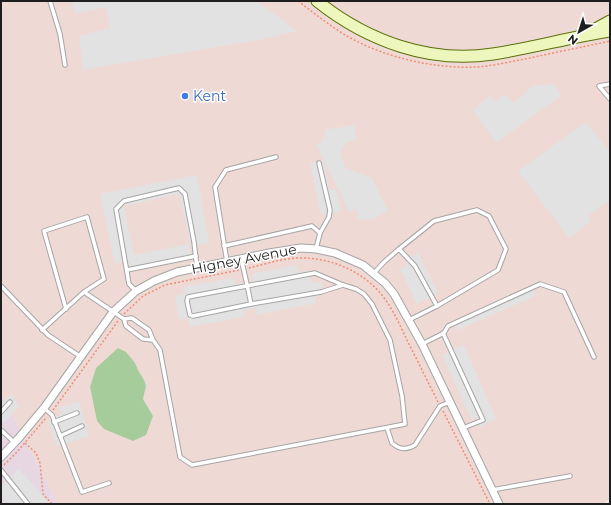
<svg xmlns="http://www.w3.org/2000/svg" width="611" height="505" font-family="Montserrat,sans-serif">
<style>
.commercial{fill:#efd9d5;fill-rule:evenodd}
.industrial{fill:#e7d7e3}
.forest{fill:#a6cc9c}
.parking{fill:#e2e2e2}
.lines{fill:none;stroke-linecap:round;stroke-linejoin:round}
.lane-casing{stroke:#a5a5a5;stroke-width:5.5}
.street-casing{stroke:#a5a5a5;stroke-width:9}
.secondary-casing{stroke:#5b700b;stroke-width:13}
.path{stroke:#f28c73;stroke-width:1.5;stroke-dasharray:2 2;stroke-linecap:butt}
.lane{stroke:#fff;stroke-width:3.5}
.street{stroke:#fff;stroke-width:7}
.secondary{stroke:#edf6bc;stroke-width:11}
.shop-dot{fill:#3f7fe0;stroke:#fff;stroke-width:1.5}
.labels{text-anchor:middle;stroke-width:3;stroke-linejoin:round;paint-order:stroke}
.shop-label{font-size:14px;fill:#366cbe;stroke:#fff;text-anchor:start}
.street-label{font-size:14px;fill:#1e1e1e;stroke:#fff}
</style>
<rect width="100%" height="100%" fill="#efece5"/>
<path class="commercial" d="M1 1H610V499L602 504H58L1 392ZM135 363 146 386 143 399 153 416 146 435 97 421 90 387 96 368Z"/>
<path class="industrial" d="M1 392 58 504H1Z"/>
<path class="forest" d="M118 348 126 352 135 363 138 370 144 380 146 386 143 399 153 416 146 435 133 441 104 429 97 421 90 387 96 368Z"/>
<g class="parking">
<path d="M72 1H257L297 31 264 39 83 70 79 36 110 28 106 7 75 14Z"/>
<path d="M554 84 562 95 496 143 473 110 490 96 496 102 503 96H507L514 103 533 86Z"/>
<path d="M586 122 610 152V200L588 216 591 221 569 238 518 171Z"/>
<path d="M354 125 357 140 349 142 344 145 340 153 346 168 372 178 388 211 371 220 357 219 358 214 355 209 349 212 316 144 322 142 321 138 326 137 324 130Z"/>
<path d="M323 160 326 170 329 190 336 189 342 211 321 215 310 163Z"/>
<path d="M197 175 209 243 191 246 179 194 124 206 134 255 189 244 191 257 136 268 121 262 115 264 100 194Z"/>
<path d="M418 253 438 293 417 304 400 269 406 266 410 257Z"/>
<path d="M296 265 298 272 309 270 312 283 321 281 323 294 315 296 316 303 257 315 256 308 243 311 244 317 190 327 188 318 179 320 175 296 184 294 183 287 233 278 235 284 253 281 252 274Z"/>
<path d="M532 287 536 296 457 330 454 323Z"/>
<path d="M464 345 496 419 480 427 476 417 471 419 442 355Z"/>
<path d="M12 394 19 406 4 423 1 420V404Z"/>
<path d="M79 401 89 436 57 447 48 422 61 414 59 408Z"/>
<path d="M19 469 50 504H9L1 495V486Z"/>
</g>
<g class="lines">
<defs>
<g id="lane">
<path d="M50 1 60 34 65 65"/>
<path d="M610 84 599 86 610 99"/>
<path d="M224 246 312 226 320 233"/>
<path d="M316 249 320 233 329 217 330 210 319 163"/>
<path d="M399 249 434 221 477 210 489 216 506 249 498 270 437 306"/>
<path d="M241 259C245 274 248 289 251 304L193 316 190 315 187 301 188 297 315 273 343 285 321 292 251 304"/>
<path d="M227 262 215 187 226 170 276 157"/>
<path d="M127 270 196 256"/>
<path d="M374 273 384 262 399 249 415 266 437 306 409 320"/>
<path d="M1 286 48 335 81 357"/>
<path d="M136 291 129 284 116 209 124 201 179 188 185 194 194 242 197 268"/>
<path d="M66 309 44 231 87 217 104 279 84 292"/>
<path d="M42 330 84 292 124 319"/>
<path d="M443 333 483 420 463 428"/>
<path d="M153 340 143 339 126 326 124 319 132 318 149 330 153 340 160 350 180 457 192 465 405 424 402 396 390 340 372 304 364 294 356 289 343 285"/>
<path d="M422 344 444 333 448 326 540 284 564 292 594 357"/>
<path d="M44 408 52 415 82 492 109 483"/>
<path d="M1 412 10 402"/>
<path d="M54 422 77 413"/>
<path d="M387 428 392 443C400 450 406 450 415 445L440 406 450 402"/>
<path d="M1 430 15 443"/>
<path d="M60 436 82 426"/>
<path d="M1 470 28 504"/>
<path d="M492 490 570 476"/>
</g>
<path id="street" d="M1 457 18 439 44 408 113 312 136 291 154 281 177 272 269 253 301 248 316 249 335 253 363 265 385 283 394 294 422 344 499 504"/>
<g id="secondary">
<path d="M317 1C367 41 430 64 493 54 532 48 571 37 610 31"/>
<path d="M590 32 610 21"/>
</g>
</defs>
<use href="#lane" class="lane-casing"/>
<use href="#street" class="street-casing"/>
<use href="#secondary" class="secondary-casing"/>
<g class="path">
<path d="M298 1C314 13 330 26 347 36 383 57 434 69 476 67 494 66 512 61 530 58 556 52 583 47 610 41"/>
<path d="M249 268C264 264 281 259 297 258 329 257 361 270 381 294 393 308 400 326 408 342 418 362 428 382 438 402"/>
<path d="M124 314 143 296 165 285 239 270"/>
<path d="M53 410 118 321"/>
<path d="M443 411 490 504"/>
<path d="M25 443 36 453 40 463 43 494 52 504"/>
<path d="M4 465 17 452 46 418"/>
</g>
<use href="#lane" class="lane"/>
<use href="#street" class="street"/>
<use href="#secondary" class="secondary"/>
</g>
<circle class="shop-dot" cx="185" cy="96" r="4"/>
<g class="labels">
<g class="shop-label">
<text x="193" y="101">Kent</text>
</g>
<g class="street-label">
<text transform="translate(244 259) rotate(-11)" y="5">Higney Avenue</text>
</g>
</g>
<rect width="611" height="505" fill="none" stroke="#1e1e1e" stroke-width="4"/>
<g transform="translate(579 32) rotate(219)" stroke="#ffffff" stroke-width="3" paint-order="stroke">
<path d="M0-3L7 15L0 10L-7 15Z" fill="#1e1e1e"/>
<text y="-6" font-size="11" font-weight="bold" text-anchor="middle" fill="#1e1e1e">N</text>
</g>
</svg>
